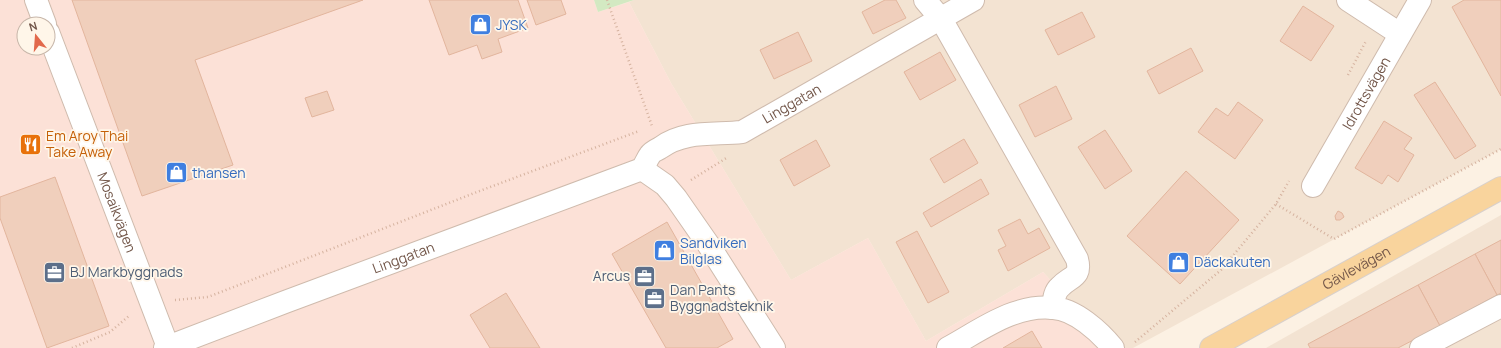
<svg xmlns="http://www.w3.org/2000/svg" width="1501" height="348" font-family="Manrope,sans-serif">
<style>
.residential{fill:#f3e3d2}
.commercial{fill:#fce1d7;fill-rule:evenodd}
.green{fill:#d3e9c2}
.building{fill:#f0cfbc;stroke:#e2b59d}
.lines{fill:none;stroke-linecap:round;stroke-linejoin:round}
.minor-casing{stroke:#cfbbad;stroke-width:24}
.major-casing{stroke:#d8d0cc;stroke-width:24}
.path{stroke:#d5b29f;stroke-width:2.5;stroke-dasharray:1 3;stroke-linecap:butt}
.minor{stroke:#fff;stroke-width:22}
.major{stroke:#f9d49d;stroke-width:22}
.labels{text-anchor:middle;stroke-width:3.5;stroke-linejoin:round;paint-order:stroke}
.shop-label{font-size:14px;fill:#366cbe;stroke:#fff6e9;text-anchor:start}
.street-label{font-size:14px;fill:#73574a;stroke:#fff6e9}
.food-label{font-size:14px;fill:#c56008;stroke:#fff6e9;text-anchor:start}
.service-label{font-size:14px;fill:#4e5e75;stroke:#fff6e9;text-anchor:start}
</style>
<rect width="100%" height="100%" fill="#fcf1e3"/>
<g class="residential">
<path d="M634 0H1501V149L1133 348H1113L1043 272 926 341 868 238 791 280 671 83 629 2Z"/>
<path d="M1501 215V348H1266Z"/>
</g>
<path class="commercial" d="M0 0H594L598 12 629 2 671 83 791 280 868 238 926 341 1043 272 1113 348H0ZM24 24H48V48H24Z"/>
<path class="green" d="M594 0H634L598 12Z"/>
<g class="building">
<path d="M72 0H363L195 60 233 165 142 196Z"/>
<path d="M429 0H518L528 28 498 39 502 52 482 59 477 45 449 55Z"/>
<path d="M527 0H561L566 14 536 25Z"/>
<path d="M885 0H896L906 18 873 34 862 12Z"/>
<path d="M1464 0H1501V96L1452 7Z"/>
<path d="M1303 6 1334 26 1311 61 1280 41Z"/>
<path d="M1082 12 1095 37 1058 55 1045 30Z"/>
<path d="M798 32 812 61 774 79 760 50Z"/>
<path d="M1191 48 1203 71 1159 94 1147 71Z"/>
<path d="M940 52 956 80 920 100 904 72Z"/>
<path d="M1435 82 1476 146 1455 159 1414 95Z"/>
<path d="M1056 86 1072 119 1035 137 1019 105Z"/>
<path d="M327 91 334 110 312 117 305 98Z"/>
<path d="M1238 102 1263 120 1235 159 1198 132 1216 108 1228 116Z"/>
<path d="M1384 121 1412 138 1404 149 1414 155 1398 182 1388 175 1382 184 1355 168Z"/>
<path d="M1105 130 1132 171 1105 189 1078 147Z"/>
<path d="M964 139 978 163 944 183 930 159Z"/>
<path d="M816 140 830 166 794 186 780 160Z"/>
<path d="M1186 171 1239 220 1180 284 1127 236Z"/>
<path d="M55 177 109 326 47 348 0 218V197Z"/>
<path d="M981 179 989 194 931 227 923 213Z"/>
<path d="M1338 211 1342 213 1344 217 1340 220H1336L1335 216Z"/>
<path d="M1020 219 1028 234 1039 228 1050 248 1008 271 998 250 1006 246 998 230Z"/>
<path d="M667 222 733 339 717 348H666L612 254Z"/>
<path d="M917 231 949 292 928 303 896 242Z"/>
<path d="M1501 240V293L1497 295 1475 254Z"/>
<path d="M1475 254 1497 295 1440 326 1418 285Z"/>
<path d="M1418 285 1440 326 1398 348H1310L1308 344Z"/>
<path d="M506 293 540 348H490L470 315Z"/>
<path d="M1032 331 1042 348H1003Z"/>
</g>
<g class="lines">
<defs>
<g id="minor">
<path d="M36 0 45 24"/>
<path d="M925 0 941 19 1077 259C1082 278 1070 276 1060 287 1054 292 1054 300 1053 308 1075 309 1100 332 1113 348"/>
<path d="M1348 0 1400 34"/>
<path id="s1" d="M48 32 168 347"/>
<path d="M642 169 665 185 676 198 708 244 774 348"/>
<path id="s2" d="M1313 186 1420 0"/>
<path id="s3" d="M165 348 285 302 642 169C645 165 647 159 650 155 652 152 656 150 660 148 684 130 714 135 742 132L973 0"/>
<path d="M948 348C981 330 1014 304 1053 308"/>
<path d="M1421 348 1501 306"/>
</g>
<g id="major">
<path id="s4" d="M1211 348 1501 188"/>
</g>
</defs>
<use href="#minor" class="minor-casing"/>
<use href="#major" class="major-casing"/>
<g class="path">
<path d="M607 0 652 126"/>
<path d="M1348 75 1366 41"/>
<path d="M691 180 728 157"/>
<path d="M1276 204 1334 239 1501 149"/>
<path d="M175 300 208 297 477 192 639 131"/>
<path d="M1135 342 1221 270 1276 204 1289 181"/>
<path d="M72 348 110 332 130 315"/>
</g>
<use href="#minor" class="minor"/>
<use href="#major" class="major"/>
</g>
<defs>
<symbol id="shop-square" viewBox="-11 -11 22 22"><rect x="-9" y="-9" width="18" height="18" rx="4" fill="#3f7fe0" stroke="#fff6e9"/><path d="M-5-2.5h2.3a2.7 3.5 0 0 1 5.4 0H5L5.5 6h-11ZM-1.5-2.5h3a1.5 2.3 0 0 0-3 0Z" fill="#fff"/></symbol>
<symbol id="restaurant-square" viewBox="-11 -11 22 22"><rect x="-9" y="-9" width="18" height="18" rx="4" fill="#e8710a" stroke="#fff6e9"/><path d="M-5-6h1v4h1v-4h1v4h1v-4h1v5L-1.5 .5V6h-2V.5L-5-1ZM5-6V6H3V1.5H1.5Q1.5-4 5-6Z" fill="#fff"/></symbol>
<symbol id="office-square" viewBox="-11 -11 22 22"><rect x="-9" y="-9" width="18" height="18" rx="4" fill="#5c6f8a" stroke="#fff6e9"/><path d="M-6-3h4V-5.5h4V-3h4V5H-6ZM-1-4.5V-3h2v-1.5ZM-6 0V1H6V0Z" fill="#fff"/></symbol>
</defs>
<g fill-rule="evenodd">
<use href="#shop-square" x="468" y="12" width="25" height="25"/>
<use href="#restaurant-square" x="18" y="132" width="25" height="25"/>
<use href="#shop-square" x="164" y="160" width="25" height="25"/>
<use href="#shop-square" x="652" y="238" width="25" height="25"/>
<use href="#shop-square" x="1166" y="250" width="25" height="25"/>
<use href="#office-square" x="42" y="260" width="25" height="25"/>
<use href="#office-square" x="632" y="264" width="25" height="25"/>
<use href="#office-square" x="642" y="286" width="25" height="25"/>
</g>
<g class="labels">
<g class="shop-label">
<text x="496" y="30">JYSK</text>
<text x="192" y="178">thansen</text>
<text x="680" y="248">Sandviken<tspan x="680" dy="16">Bilglas</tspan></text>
<text x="1194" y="267">Däckakuten</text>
</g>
<g class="street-label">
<text dy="5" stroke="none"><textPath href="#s2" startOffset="107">Idrottsvägen</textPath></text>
<text dy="5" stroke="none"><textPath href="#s3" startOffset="680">Linggatan</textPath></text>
<text dy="5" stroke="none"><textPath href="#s1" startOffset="193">Mosaikvägen</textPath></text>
<text dy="5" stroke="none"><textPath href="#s3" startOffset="255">Linggatan</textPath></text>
<text dy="5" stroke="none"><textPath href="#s4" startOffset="166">Gävlevägen</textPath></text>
</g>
<g class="food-label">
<text x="46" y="141">Em Aroy Thai<tspan x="46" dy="16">Take Away</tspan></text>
</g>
<g class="service-label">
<text x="70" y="277">BJ Markbyggnads</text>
<text x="630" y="281" text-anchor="end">Arcus</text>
<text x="670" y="295">Dan Pants<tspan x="670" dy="16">Byggnadsteknik</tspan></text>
</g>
</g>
<g transform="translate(36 36) rotate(343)"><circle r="19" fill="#fff6e9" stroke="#c7b6a9"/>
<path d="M0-3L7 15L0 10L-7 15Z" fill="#e2694c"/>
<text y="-6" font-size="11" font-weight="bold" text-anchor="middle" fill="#73574a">N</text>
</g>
</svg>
